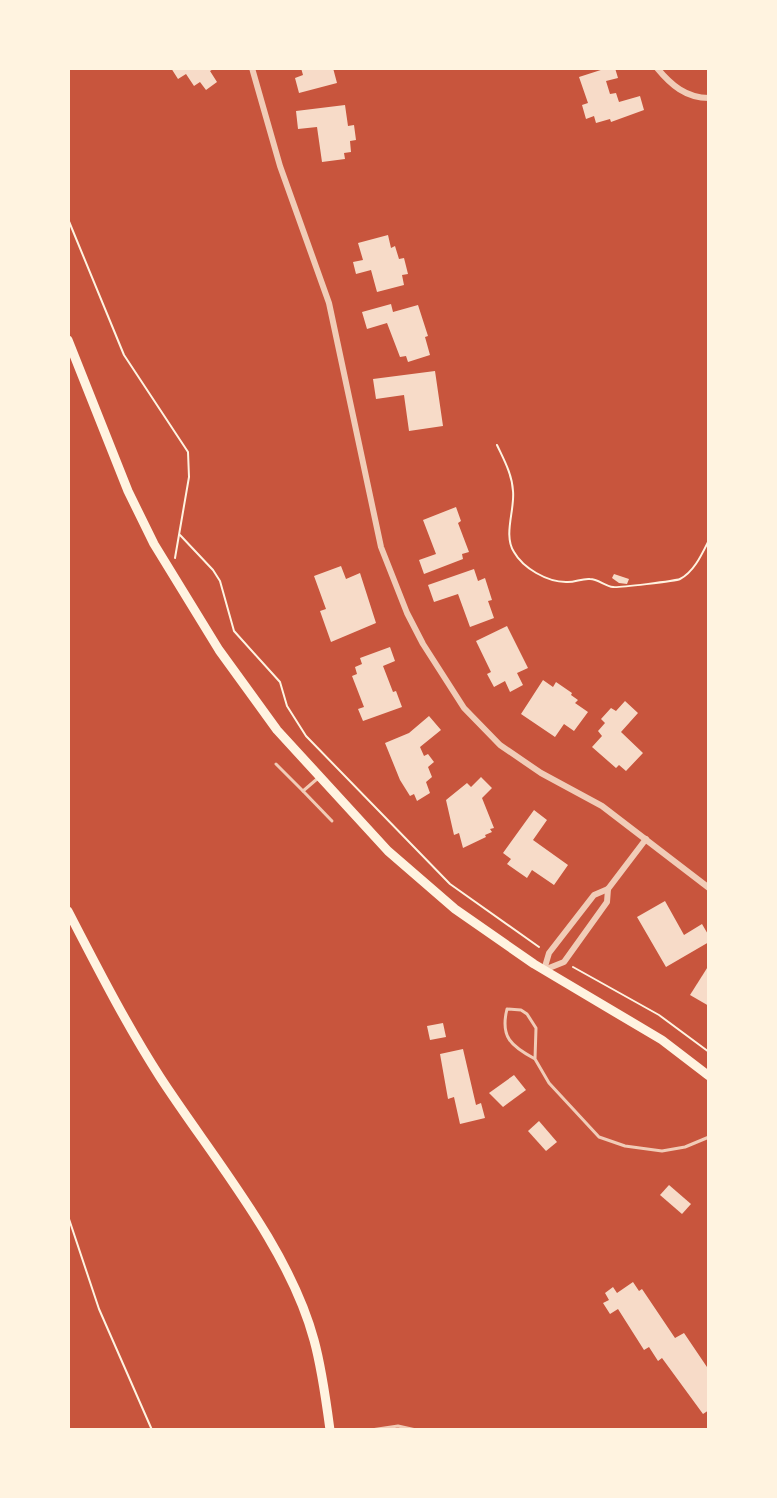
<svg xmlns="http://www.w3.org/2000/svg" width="777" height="1498" font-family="Rubik,sans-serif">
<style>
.building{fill:#f7dbc8}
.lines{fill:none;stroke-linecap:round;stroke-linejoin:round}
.path{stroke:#fff3e0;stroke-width:2}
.service{stroke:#f1ccb7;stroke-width:3}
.minor{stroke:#f1ccb7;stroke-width:6}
.secondary{stroke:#fff3e0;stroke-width:9}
</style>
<rect width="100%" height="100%" fill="#c8553d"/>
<g class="building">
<path d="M171 68H215L210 71 217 82 206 90 200 82 194 86 186 74 178 79Z"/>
<path d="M301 68H333L337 83 299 93 295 78 303 75Z"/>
<path d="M607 68H615L618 78 606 81 610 94 616 93 619 102 640 96 644 110 611 122 610 119 596 123 594 116 586 119 582 105 588 103 579 77Z"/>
<path d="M345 105 348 126 354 125 356 140 350 141 351 152 344 153 345 159 322 162 317 127 298 129 296 111Z"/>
<path d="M388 235 391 248 395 246 399 259 404 258 408 274 402 275 404 285 377 292 371 270 356 274 353 262 363 260 358 243Z"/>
<path d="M391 304 393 312 418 305 428 336 425 337 430 355 408 362 406 356 400 357 387 323 367 329 362 312Z"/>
<path d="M435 371 443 426 409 431 404 395 376 399 373 379Z"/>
<path d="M456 507 461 521 458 523 469 552 462 554 463 559 424 574 419 560 436 554 423 520Z"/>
<path d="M341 566 346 579 360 573 376 623 331 642 320 611 326 609 314 576Z"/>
<path d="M474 569 478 581 485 578 492 600 488 601 494 618 470 627 458 594 434 602 428 585Z"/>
<path d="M614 574 629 579 627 584 619 583 612 578Z"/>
<path d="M507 626 528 668 517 673 523 685 510 692 505 681 494 687 487 674 491 672 476 641Z"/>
<path d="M390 647 395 661 383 666 393 692 396 691 402 707 363 721 358 709 364 707 352 676 357 674 355 667 362 664 360 658Z"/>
<path d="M543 680 553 687 556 682 572 693 571 695 578 700 575 703 588 712 574 731 564 724 555 737 521 714Z"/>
<path d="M625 701 638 713 621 732 643 753 626 771 619 765 616 768 592 747 602 736 598 731 605 723 601 719 611 708 616 711Z"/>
<path d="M429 716 441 730 420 747 424 756 428 754 434 762 428 767 432 777 426 782 430 793 417 801 414 794 410 796 400 780 385 743 409 733Z"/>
<path d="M481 777 492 788 482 798 494 828 490 829 492 832 485 835 486 837 463 848 459 833 454 835 446 800 467 783 471 787Z"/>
<path d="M534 810 547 820 533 840 568 865 554 885 532 870 527 878 507 864 511 859 503 853Z"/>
<path d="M665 901 684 935 702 924 709 936V942L666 967 637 917Z"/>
<path d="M709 965V1006L690 995Z"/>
<path d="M443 1023 446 1037 430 1040 427 1026Z"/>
<path d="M463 1049 476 1105 481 1103 485 1118 460 1124 454 1097 448 1099 440 1054Z"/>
<path d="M514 1075 526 1090 503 1107 489 1093Z"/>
<path d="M539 1121 557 1142 546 1151 528 1131Z"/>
<path d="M669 1185 691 1204 682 1214 660 1195Z"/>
<path d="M633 1282 639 1291 642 1289 675 1338 684 1333 709 1370V1410L703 1414 662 1358 658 1361 649 1347 644 1350 618 1309 610 1314 603 1303 609 1300 605 1293 613 1287 617 1293Z"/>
</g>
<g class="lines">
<g class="path">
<path d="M68 219 124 355 188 452 189 477 175 558"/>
<path d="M497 445C504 460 512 474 513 491 515 510 503 535 514 552 523 568 547 582 566 582 574 583 582 578 590 579 598 579 605 586 613 587 617 588 676 581 680 579 694 572 702 554 709 540"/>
<path d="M180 535 213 570 220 581 234 631 280 682 287 706 306 736 450 884 539 947"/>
<path d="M573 967 659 1015 709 1052"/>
<path d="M68 1216 99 1309 152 1430"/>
</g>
<g class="service">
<path d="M276 764 303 791 317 779"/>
<path d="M303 791 332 821"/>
<path d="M535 1059C511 1046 500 1037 507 1009L521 1010 527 1014 536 1028 535 1059 549 1083 599 1137 625 1146 662 1151 685 1147 709 1137"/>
<path d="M371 1430 398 1426 416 1430"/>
</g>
<g class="minor">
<path d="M252 68 280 166 329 303 381 547 407 613 423 644 464 708 500 745 541 773 602 806 709 888"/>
<path d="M657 68C671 85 686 98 709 98"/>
<path d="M544 970 549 953 594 895 608 889 646 839"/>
<path d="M544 970 564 962 607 902 608 889"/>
</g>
<g class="secondary">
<path d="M68 340 128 491 154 544 219 650 277 730 388 851 455 909 534 964 662 1040 709 1076"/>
<path d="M68 911C97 967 126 1024 160 1077 212 1157 289 1247 314 1340 322 1369 326 1400 330 1430"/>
</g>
</g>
<rect width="777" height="1498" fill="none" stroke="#fff3e0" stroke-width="140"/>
</svg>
